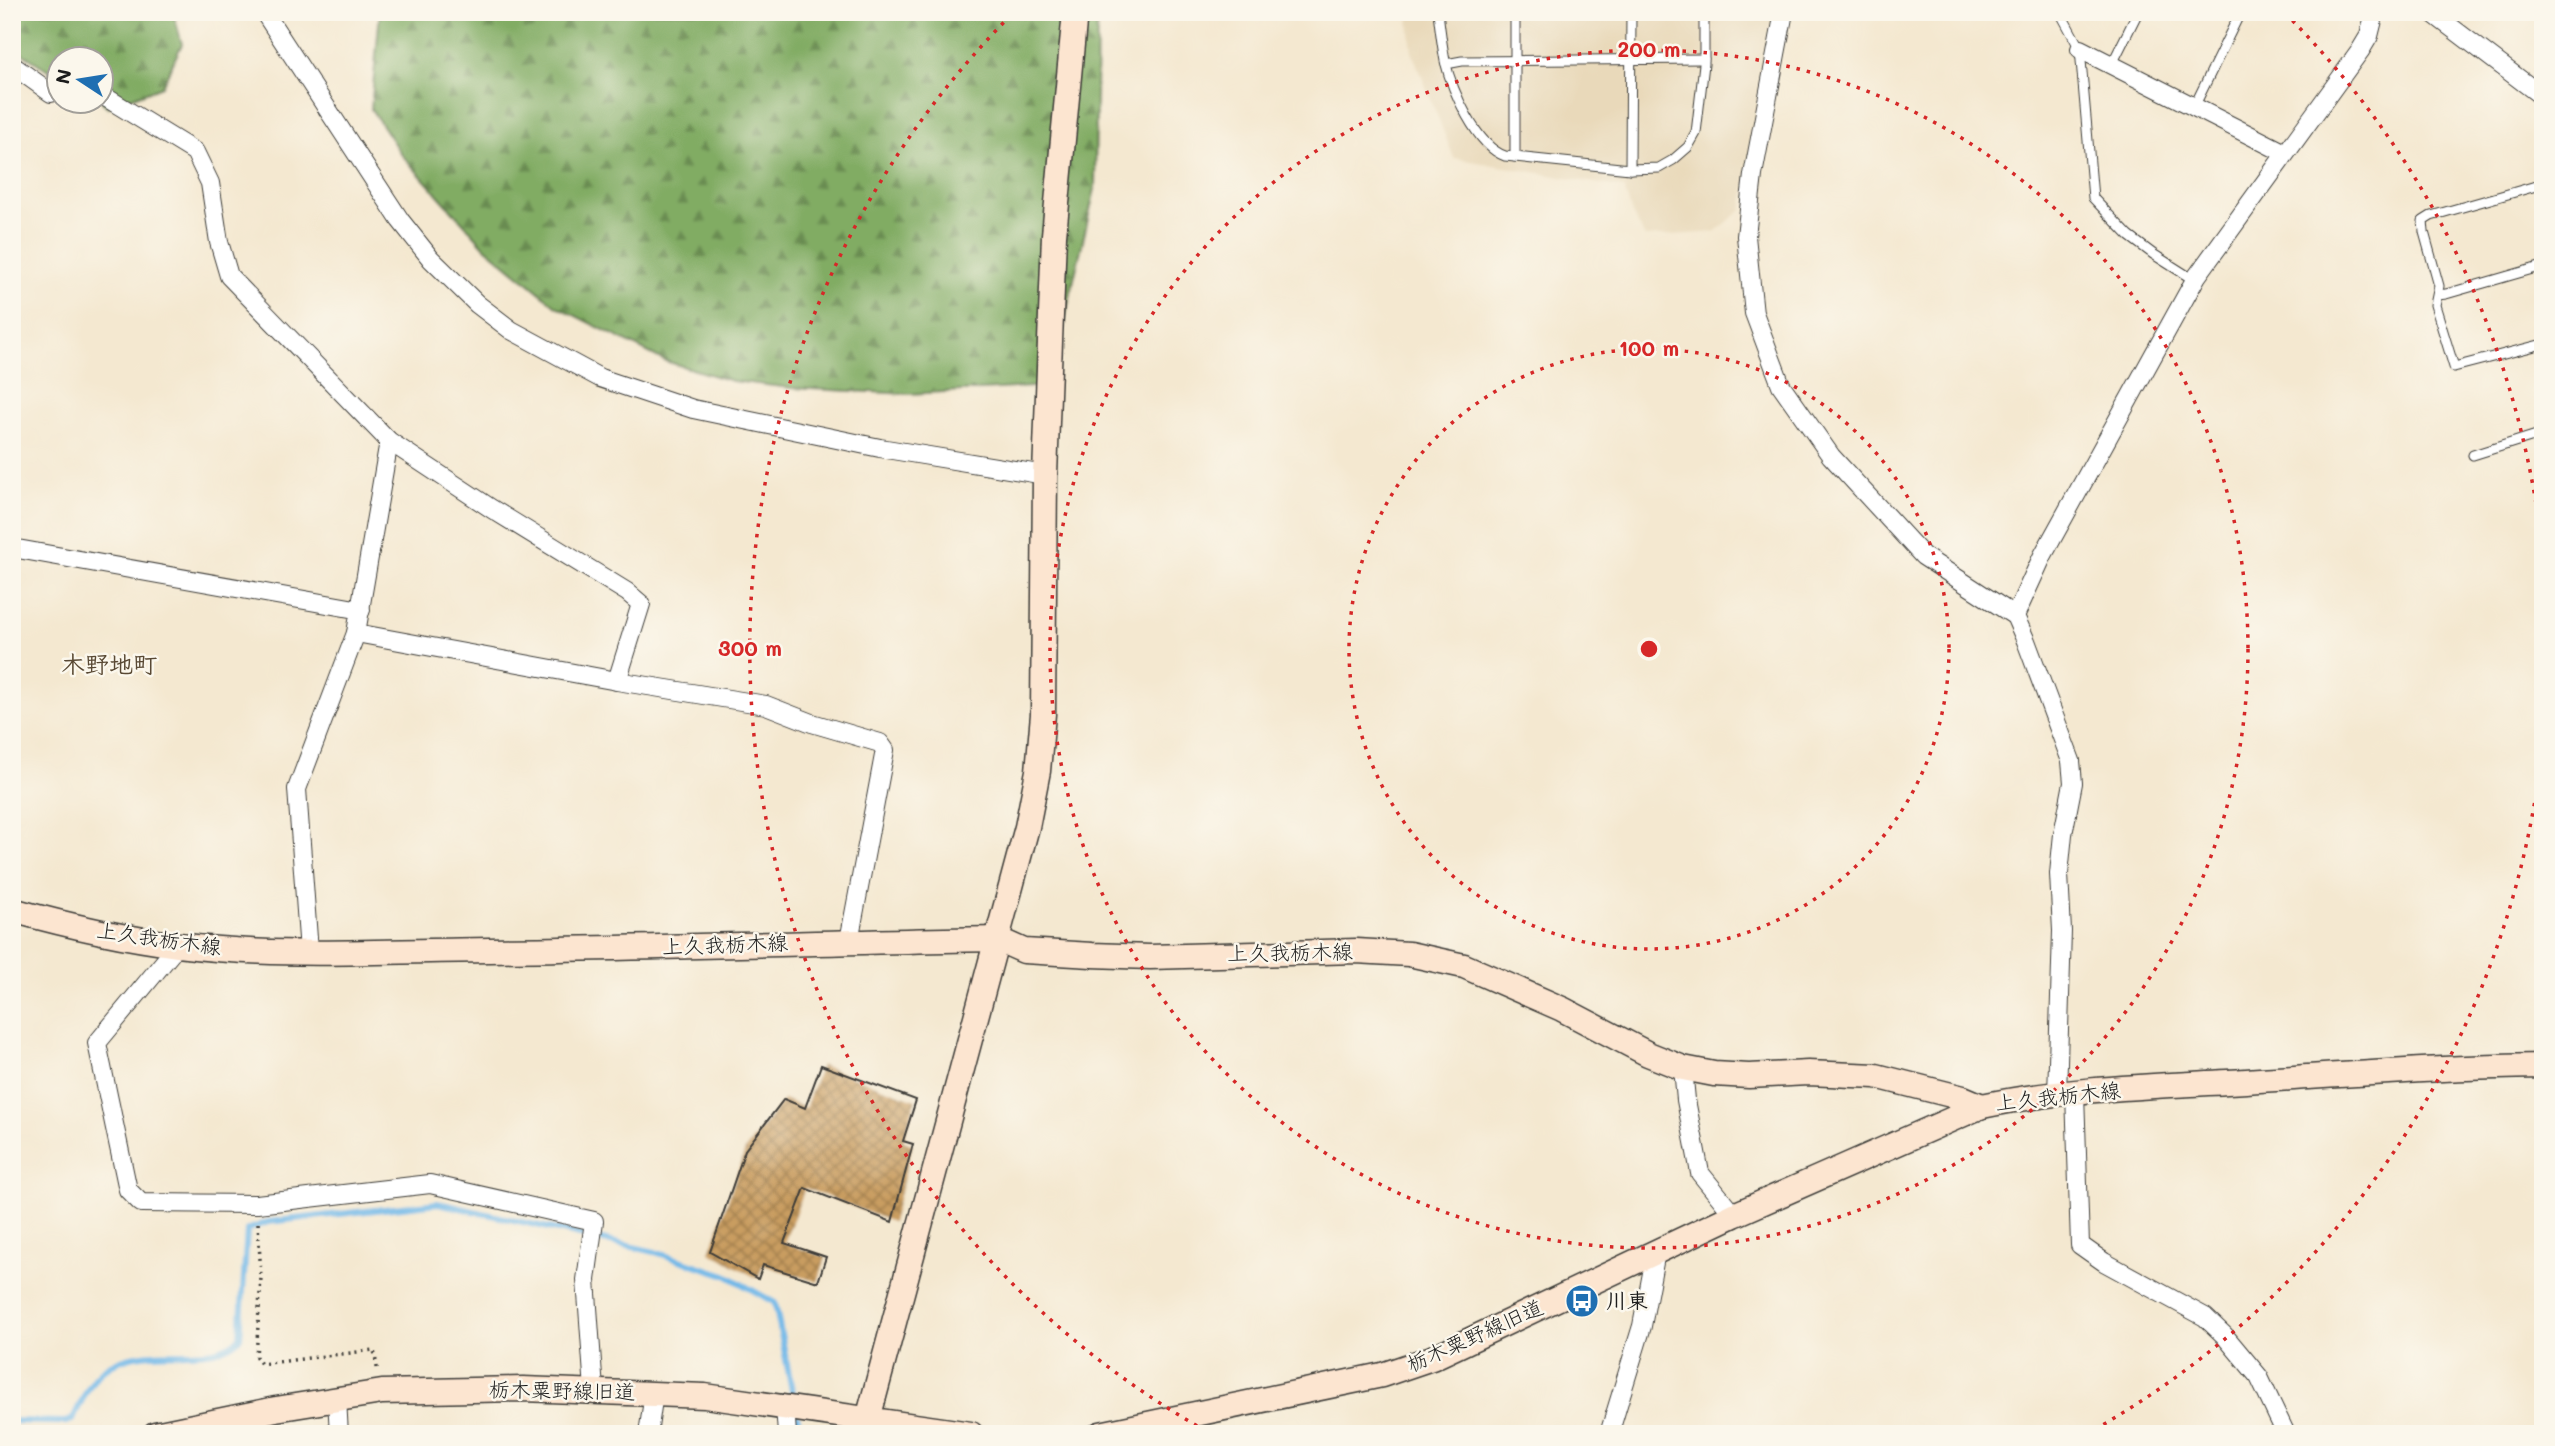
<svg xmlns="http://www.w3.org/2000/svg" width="2555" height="1446" font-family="Mali,'Klee One',sans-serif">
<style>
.built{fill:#e9d9ba}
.forest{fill:url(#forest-firs);stroke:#4e6440;stroke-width:2}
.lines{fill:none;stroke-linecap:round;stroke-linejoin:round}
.stream{stroke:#71b8e8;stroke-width:6}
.building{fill:url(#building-cross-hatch)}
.lane-casing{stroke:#3c3b37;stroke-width:11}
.street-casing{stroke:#3c3b37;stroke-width:20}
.secondary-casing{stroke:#3c3b37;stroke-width:27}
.path{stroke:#3c3b37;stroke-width:3.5;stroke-dasharray:2 5;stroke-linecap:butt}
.lane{stroke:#fff;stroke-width:9}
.street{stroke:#fff;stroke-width:18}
.secondary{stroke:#fce5d0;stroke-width:24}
.ring{fill:none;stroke:#d62828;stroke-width:3.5;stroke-dasharray:3.5 7}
.labels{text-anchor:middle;stroke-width:5;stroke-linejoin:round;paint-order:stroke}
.street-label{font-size:21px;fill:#1c1c1c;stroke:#fbf7ec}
.poi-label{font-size:21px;font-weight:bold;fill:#1c1c1c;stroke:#fbf7ec;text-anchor:start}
.quarter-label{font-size:24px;font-weight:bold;fill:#594934;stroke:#fbf7ec}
.centre{fill:#d62828;stroke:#fbf7ec;stroke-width:3.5}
.ring-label{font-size:21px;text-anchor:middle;font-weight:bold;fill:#d62828;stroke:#fbf7ec;stroke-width:5;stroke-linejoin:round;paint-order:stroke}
</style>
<defs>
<pattern id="forest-firs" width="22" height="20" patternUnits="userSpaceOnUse" patternTransform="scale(1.75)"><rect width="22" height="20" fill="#81ac63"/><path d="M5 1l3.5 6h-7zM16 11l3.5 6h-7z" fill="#698b51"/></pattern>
<pattern id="building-cross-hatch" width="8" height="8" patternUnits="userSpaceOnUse" patternTransform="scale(1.75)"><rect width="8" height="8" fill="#c99d60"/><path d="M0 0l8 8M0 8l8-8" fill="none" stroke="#a27f4e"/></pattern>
</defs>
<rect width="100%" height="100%" fill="#fbf7ec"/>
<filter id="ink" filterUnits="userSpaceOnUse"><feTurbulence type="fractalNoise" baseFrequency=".0143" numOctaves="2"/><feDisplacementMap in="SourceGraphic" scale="14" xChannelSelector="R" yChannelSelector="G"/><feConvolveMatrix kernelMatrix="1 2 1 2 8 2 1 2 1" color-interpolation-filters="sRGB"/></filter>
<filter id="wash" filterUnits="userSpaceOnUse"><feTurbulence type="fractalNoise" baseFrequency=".00686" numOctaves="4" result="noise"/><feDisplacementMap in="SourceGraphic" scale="28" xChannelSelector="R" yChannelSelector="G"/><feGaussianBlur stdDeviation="1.57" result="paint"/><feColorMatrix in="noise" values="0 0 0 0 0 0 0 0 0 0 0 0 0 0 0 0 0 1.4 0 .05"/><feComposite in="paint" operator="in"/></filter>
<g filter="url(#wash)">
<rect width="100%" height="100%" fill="#f4e8d0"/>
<path class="built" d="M1408 12H1776L1742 210 1715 232 1645 237 1632 213 1624 188 1454 158 1412 52Z"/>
<g class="forest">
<path d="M12 12H173L182 44 162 86 108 107 102 102V60H60L59 77 12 47Z"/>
<path d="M380 12H1097L1095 189 1049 386 909 394 791 388 732 381 665 361 556 306 485 247 401 154 371 109Z"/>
</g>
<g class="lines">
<g class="stream">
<path d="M797 1416 802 1434"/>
<path d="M12 1421 65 1422 72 1420C80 1406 86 1388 96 1377 136 1333 211 1371 240 1337L247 1230 268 1222 438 1203 655 1252 726 1275 775 1303 794 1401"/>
</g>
</g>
<g id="blocks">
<path class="building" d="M821 1065 916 1100 903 1141 913 1144 892 1222 805 1188 784 1243 826 1257 818 1282 763 1265 758 1279 710 1252 745 1150 784 1099 805 1108Z"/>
</g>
</g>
<g filter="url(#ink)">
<use href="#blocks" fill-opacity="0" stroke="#3c3b37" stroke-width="2"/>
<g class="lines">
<defs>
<g id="lane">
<path d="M1438 12C1440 29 1442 45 1445 61 1452 90 1476 146 1505 156L1630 169 1659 168 1673 160 1688 147 1696 133 1704 64V12"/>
<path d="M1515 12V157"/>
<path d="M2060 12 2080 49 2093 198 2129 236 2153 254 2194 280"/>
<path d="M1446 64 1462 61 1704 59"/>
<path d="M2112 64 2138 12"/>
<path d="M2194 107 2239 15"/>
<path d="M1630 169 1631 12"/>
<path d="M2543 184 2431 216 2423 221 2424 232 2439 286 2435 305 2454 367 2543 344"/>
<path d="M2438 295 2446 294 2543 266"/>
<path d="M2473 455 2543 433"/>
</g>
<g id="street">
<path d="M264 12 400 220 431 259 477 304 511 330 600 378 693 409 880 448 1045 475"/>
<path d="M1784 12 1753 175 1746 236 1754 313 1781 385 1831 456 1923 556 2015 616 2026 641 2071 761 2073 783 2063 834 2059 874 2062 931 2057 1095"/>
<path d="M2431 12 2543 97"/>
<path d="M2080 49 2285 153"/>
<path d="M12 65 51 93 60 85"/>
<path d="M102 95 195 152 210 183 219 242 229 276 389 441 492 509 627 592 641 604 617 681"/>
<path d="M12 548 361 610"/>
<path d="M2015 616 2043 555 2197 276 2360 51 2369 36 2375 12"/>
<path d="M356 633 617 681 766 705 812 723 880 743 885 750 849 941"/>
<path d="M178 945 97 1043 128 1190 141 1203 257 1204 430 1184 594 1221 586 1280 594 1390"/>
<path d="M309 952 297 789 356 633 389 441"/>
<path d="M1683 1068 1686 1100 1700 1173 1734 1215"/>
<path d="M2075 1093 2080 1245 2104 1262 2205 1317 2224 1335 2259 1377 2286 1434"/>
<path d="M337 1399 339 1434"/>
<path d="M785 1406 787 1434"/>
<path d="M648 1434 654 1393"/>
<path d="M1609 1434 1642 1326 1656 1252"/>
</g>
<g id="secondary">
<path d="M12 910C66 925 122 938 178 945 280 958 386 951 489 950 659 948 828 942 997 939L1024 951 1092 955 1150 957 1356 951 1409 954 1464 966 1562 1009 1648 1054 1683 1068 1714 1074 1749 1076 1808 1073 1876 1076 1963 1098 1982 1106"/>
<path d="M868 1419 1027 827 1038 771 1043 714 1045 475 1054 235 1075 12"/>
<path d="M155 1434 276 1409 382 1392 523 1389 705 1396 971 1434"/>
<path d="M1100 1434 1382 1375 1432 1358 1734 1215 1982 1106C2065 1088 2161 1086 2246 1081 2345 1075 2444 1067 2543 1066"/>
</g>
</defs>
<use href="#lane" class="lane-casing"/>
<use href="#street" class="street-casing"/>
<use href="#secondary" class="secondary-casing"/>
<path class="path" d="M258 1223 261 1277 256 1357 261 1364 374 1350 378 1373"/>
<use href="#lane" class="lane"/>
<use href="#street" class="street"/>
<use href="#secondary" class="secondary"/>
</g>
</g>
<g class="ring">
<circle cx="1649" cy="649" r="300"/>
<circle cx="1649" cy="649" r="599"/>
<path d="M2542 751A899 899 0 0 1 2092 1431M1206 1431A899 899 0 0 1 1013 13M2285 13A899 899 0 0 1 2542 547"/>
</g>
<defs>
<symbol id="bus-disc" viewBox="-11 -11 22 22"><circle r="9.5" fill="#1f6fb2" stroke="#fbf7ec"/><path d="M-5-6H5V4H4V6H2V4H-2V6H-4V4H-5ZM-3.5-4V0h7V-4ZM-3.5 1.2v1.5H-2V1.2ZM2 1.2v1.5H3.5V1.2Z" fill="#fff"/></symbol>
</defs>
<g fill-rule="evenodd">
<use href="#bus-disc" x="1563" y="1282" width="38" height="38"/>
</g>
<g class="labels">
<g class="street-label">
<text transform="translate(159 939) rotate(8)" y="7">上久我栃木線</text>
<text transform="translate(725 945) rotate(-2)" y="7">上久我栃木線</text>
<text transform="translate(1290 953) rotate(-1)" y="7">上久我栃木線</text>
<text transform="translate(2058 1097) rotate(-6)" y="7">上久我栃木線</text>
<text transform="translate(1475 1336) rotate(-24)" y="7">栃木粟野線旧道</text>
<text transform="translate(562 1391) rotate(1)" y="7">栃木粟野線旧道</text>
</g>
<g class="poi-label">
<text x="1606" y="1308">川東</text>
</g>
<g class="quarter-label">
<text x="109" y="673">木野地町</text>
</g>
</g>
<circle cx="1649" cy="649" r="10" class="centre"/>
<g class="ring-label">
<text x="1649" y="57">200 m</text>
<text x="1649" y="356">100 m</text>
<text x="750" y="656">300 m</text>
</g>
<rect width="2555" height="1446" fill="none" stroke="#fbf7ec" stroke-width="42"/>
<g transform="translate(80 80) rotate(282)"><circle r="33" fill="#fbf7ec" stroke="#a29f99" stroke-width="2"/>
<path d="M0-5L12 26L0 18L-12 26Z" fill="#1f6fb2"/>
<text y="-10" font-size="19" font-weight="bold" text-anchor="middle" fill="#1c1c1c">N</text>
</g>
</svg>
